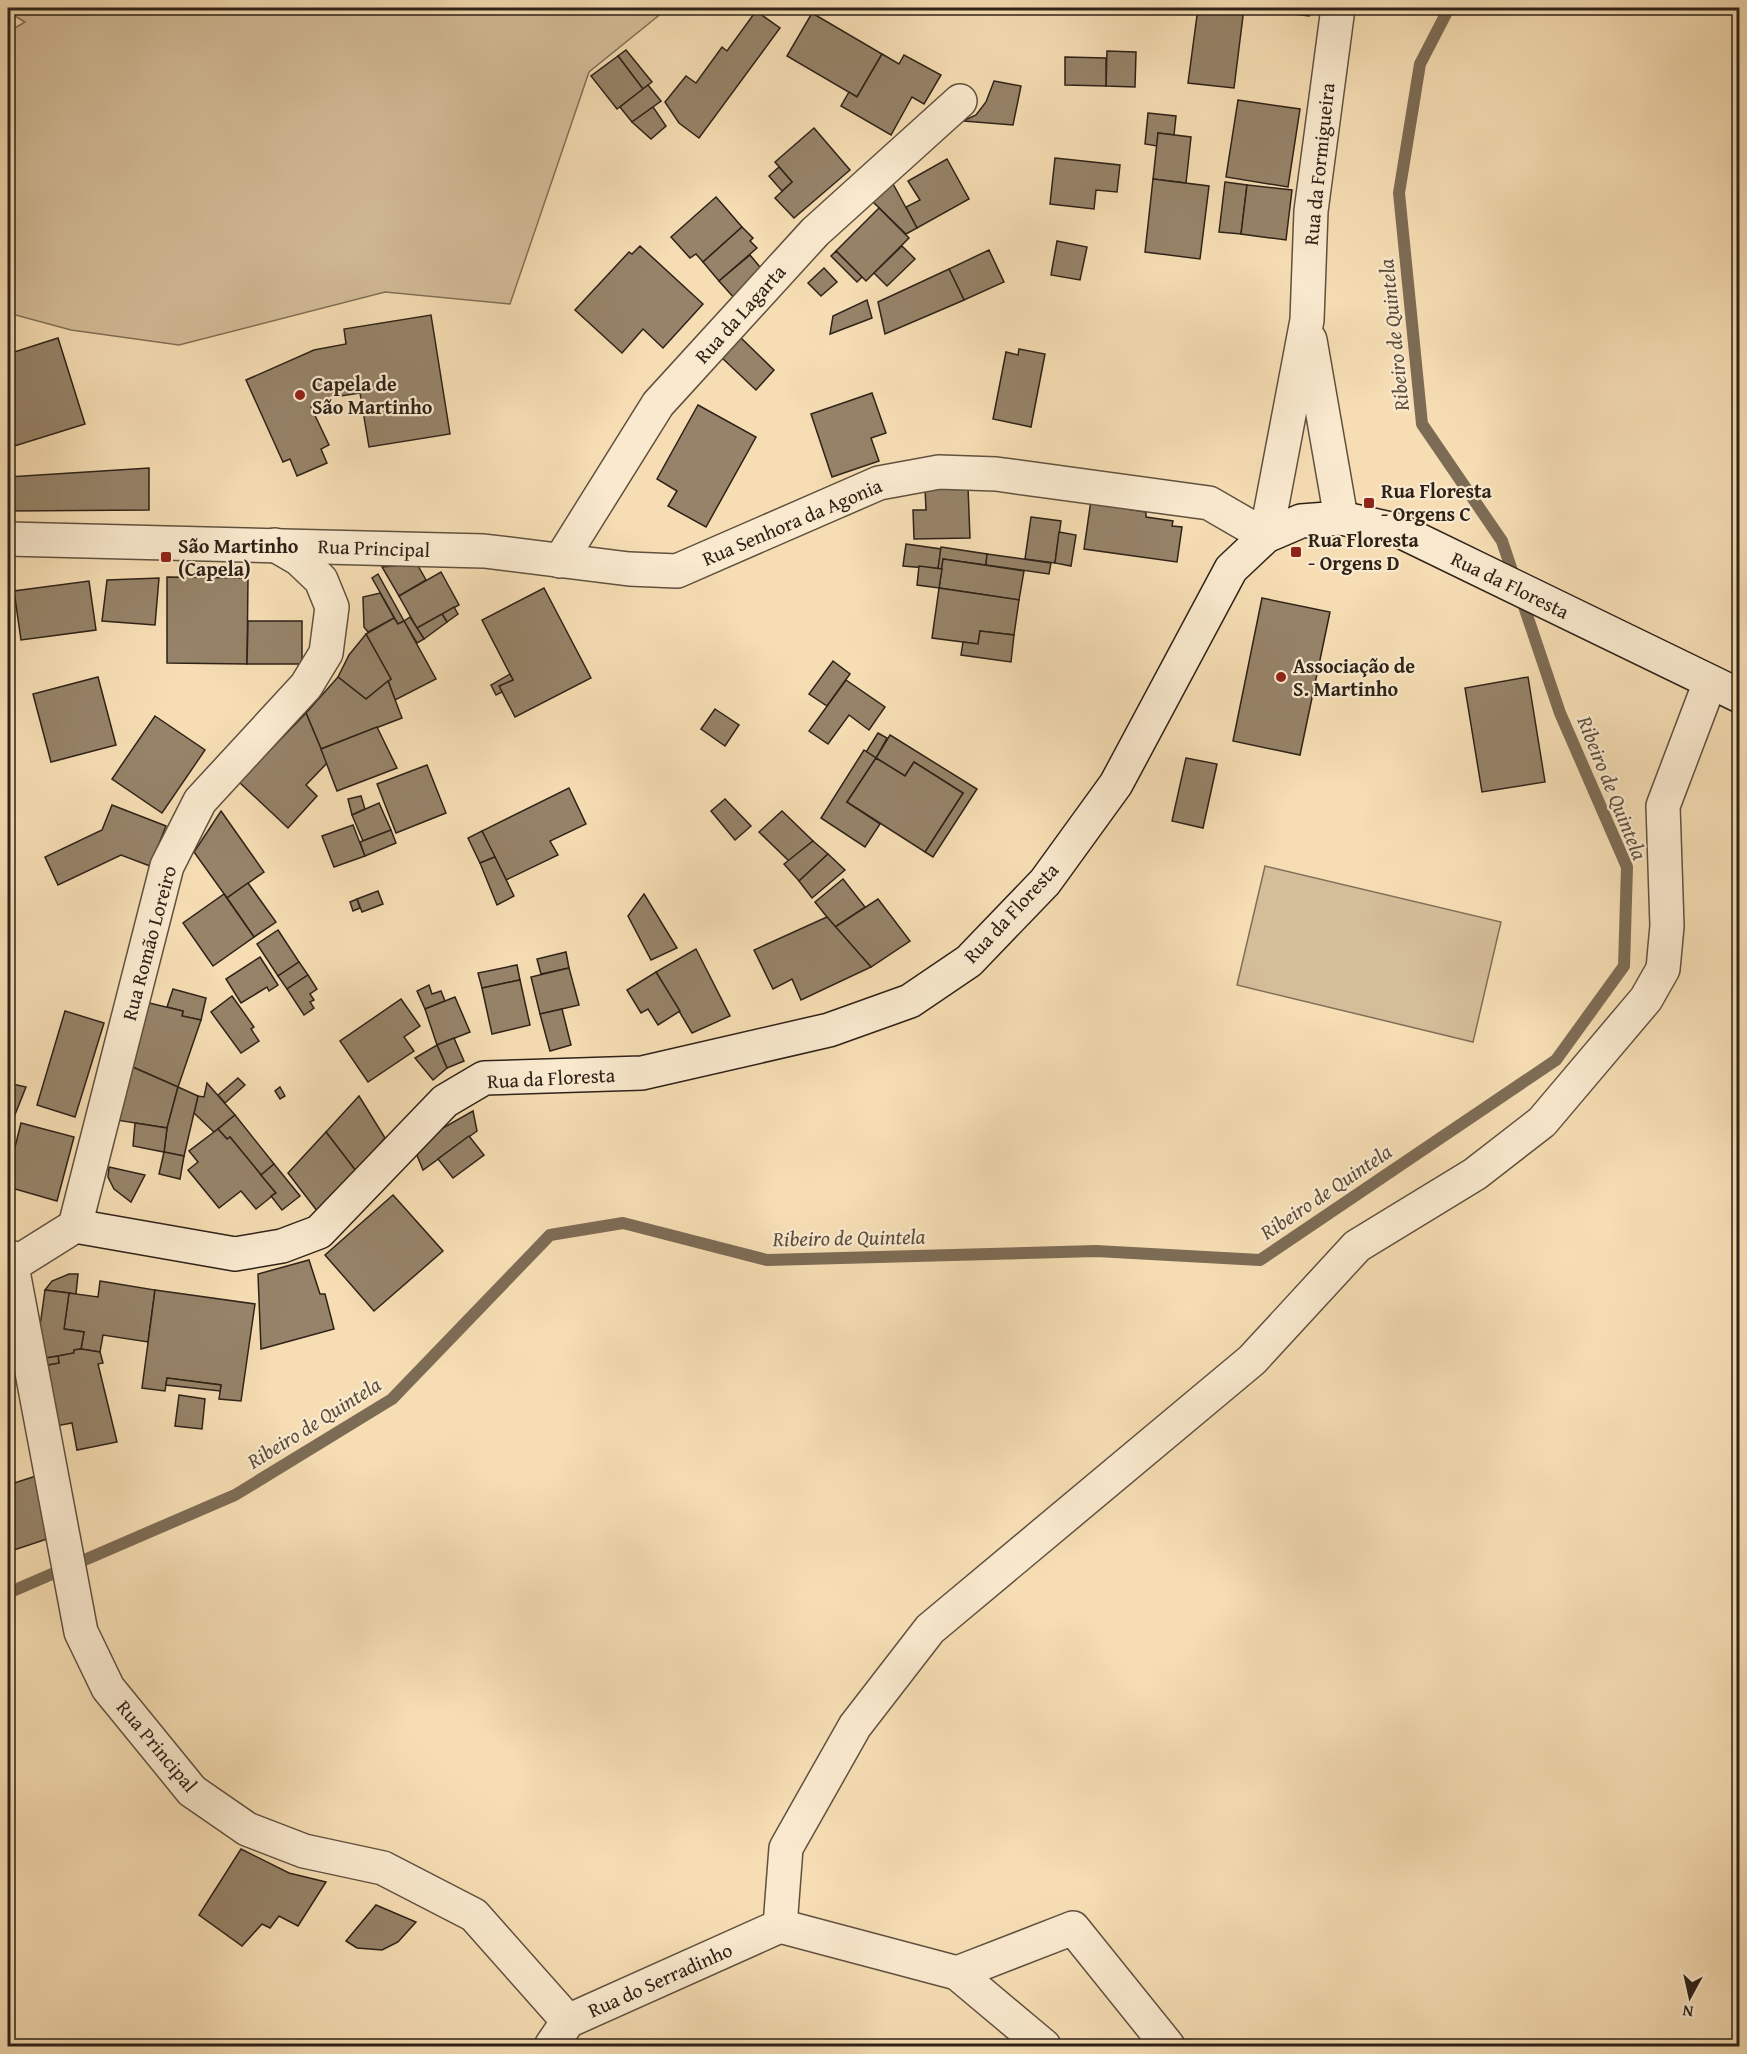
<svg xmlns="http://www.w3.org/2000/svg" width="1747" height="2054" font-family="'Gentium Book Plus',serif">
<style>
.green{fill:#d4bd99;stroke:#817058;stroke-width:1.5}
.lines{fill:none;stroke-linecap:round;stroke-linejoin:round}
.stream{stroke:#7d6c55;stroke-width:12}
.building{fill:#968369;stroke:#2e2218;stroke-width:1.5}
.street-casing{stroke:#60513f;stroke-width:36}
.secondary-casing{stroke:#2e2218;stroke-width:36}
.street{stroke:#f9e9ce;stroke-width:33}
.secondary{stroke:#f9e9ce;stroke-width:33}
.poi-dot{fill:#8f2418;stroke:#f9e9ce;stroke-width:2}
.labels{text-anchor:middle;stroke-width:4.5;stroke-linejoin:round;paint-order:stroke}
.street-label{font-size:20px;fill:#2e2218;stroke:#f9e9ce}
.poi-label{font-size:20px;font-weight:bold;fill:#2e2218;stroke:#f9e9ce;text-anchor:start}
.water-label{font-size:21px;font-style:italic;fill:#5c4d3c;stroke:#f9e9ce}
</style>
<rect width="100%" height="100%" fill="#f6ddb3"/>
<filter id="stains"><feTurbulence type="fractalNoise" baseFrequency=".00333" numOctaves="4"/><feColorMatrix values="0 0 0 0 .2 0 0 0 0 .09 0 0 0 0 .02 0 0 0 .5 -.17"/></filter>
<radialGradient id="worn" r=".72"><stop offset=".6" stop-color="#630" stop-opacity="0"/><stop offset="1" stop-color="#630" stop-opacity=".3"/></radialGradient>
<g class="green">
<path d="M8 8H668L589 72 510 304 385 292 179 345 71 330 8 313V32L25 22 8 12Z"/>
<path d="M1265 866 1501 922 1473 1042 1237 985Z"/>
</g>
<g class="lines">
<path class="stream" d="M8 1593 235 1495 392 1399 550 1235 623 1223 767 1260 1096 1251 1260 1260 1556 1060 1624 966 1627 867 1560 713 1502 541 1422 424 1399 193 1420 64 1449 8"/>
</g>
<g class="building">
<path d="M1198 8H1244L1234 88 1188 83Z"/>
<path d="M1262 8H1310L1309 16 1262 10Z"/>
<path d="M756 11 780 28 699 138 679 123 665 102 686 76 696 83 722 47 727 51Z"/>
<path d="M812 13 882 54 857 97 787 56Z"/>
<path d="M626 50 652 82 643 89 618 56Z"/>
<path d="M1107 51 1136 52 1135 87 1106 86Z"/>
<path d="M882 54 899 64 904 55 941 75 924 104 912 97 891 135 841 106 849 92 857 97Z"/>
<path d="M618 56 643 89 617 109 591 76Z"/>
<path d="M1065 57 1106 58V86L1065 85Z"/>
<path d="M994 81 1021 86 1013 125 963 121 976 115 986 102Z"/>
<path d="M648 85 661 101 632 122 620 107Z"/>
<path d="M1238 100 1300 109 1288 187 1226 177Z"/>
<path d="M653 107 666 126 651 139 632 122Z"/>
<path d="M1148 113 1176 116 1174 135 1158 133 1157 146 1145 144Z"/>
<path d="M814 128 850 170 794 218 775 198 792 182 775 162Z"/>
<path d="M1158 133 1191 137 1186 183 1153 179Z"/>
<path d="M1055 158 1120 165 1117 192 1096 190 1094 209 1050 204Z"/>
<path d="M947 159 969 199 917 228 906 207 920 200 908 181Z"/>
<path d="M779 167 792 182 782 191 769 176Z"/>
<path d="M1153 179 1209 186 1200 259 1145 252Z"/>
<path d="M892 182 917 228 906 234 871 200Z"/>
<path d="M1225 182 1247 185 1241 234 1219 232Z"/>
<path d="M1247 185 1292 190 1286 240 1241 234Z"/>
<path d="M716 197 742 227 703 262 696 254 690 258 671 237Z"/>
<path d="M879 208 909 238 866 281 836 251Z"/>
<path d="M742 227 753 238 750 241 757 248 719 281 703 262Z"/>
<path d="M1057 241 1087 247 1080 280 1051 275Z"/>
<path d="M640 246 703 304 663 348 643 329 622 353 575 310 629 252 632 254Z"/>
<path d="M902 246 915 259 887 286 874 273Z"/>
<path d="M989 250 1004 282 964 300 949 269Z"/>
<path d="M836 251 862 277 857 282 831 256Z"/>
<path d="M750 255 764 272 735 299 719 281Z"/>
<path d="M824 268 837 282 821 296 808 283Z"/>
<path d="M949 269 964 300 885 334 878 302Z"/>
<path d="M867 300 872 318 830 334 833 316Z"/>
<path d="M431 315 450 434 369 447 360 393 334 397 311 407 329 445 321 449 327 463 297 476 290 459 283 462 246 380 314 350 346 344 344 329Z"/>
<path d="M738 335 774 370 756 390 721 357Z"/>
<path d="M58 338 85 424 8 448V354Z"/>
<path d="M1019 349 1045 354 1031 427 993 419 1006 352 1018 355Z"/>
<path d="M872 393 886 433 871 438 879 461 832 477 811 414Z"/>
<path d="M698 405 756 437 706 527 668 506 677 491 657 479Z"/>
<path d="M149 468V510L8 511V477Z"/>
<path d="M968 487 970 538 914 539 913 510H926L925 488Z"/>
<path d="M1091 500 1128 506V509L1146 512V517L1173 521 1172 526 1182 527 1177 562 1084 549Z"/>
<path d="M1031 517 1061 521 1055 563 1025 559Z"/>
<path d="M1059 532 1076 535 1071 566 1055 563Z"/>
<path d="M906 544 941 549 938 569 903 566Z"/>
<path d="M941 547 987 554 986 565 943 559 942 569H938Z"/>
<path d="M987 554 1051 563 1049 574 986 565Z"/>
<path d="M943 559 1024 571 1019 600 939 588Z"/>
<path d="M417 564 426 580 399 596 382 567Z"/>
<path d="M919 566 942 569 939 588 917 585Z"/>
<path d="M441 572 459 605 417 628 399 596Z"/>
<path d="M378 574 404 621 398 624 372 578Z"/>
<path d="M167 577 248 578 247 664 167 663Z"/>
<path d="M159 578 155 625 102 621 107 580Z"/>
<path d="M89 581 96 630 21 640 14 591Z"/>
<path d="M544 588 591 678 515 717 499 686 513 680 482 620Z"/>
<path d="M939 588 1019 600 1014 635 980 631 978 644 932 638Z"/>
<path d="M380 593 394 618 368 632 364 627 363 597Z"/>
<path d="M1262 598 1330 612 1300 755 1233 741Z"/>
<path d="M454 607 458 614 447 622 442 614Z"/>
<path d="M442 614 447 622 424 639 417 628Z"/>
<path d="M410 617 424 639 417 643 404 621Z"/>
<path d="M394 618 398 624 404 621 436 679 395 700 388 681 391 679 366 634Z"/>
<path d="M248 621H302V664H247Z"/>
<path d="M980 631 1014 635 1011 662 961 655 963 642 978 644Z"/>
<path d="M366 634 391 679 366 699 338 677 349 655Z"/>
<path d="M833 661 850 674 827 706 809 694Z"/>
<path d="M510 674 513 680 499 686 502 692 496 695 491 685Z"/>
<path d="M98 677 116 745 51 762 33 694Z"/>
<path d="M338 677 366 699 388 681 402 718 321 749 306 713Z"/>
<path d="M1528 677 1545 782 1482 792 1465 688Z"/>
<path d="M846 680 885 707 869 730 849 715 828 744 809 731Z"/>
<path d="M715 709 739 725 725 746 701 729Z"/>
<path d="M306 713 327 763 306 785 317 796 288 828 239 782Z"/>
<path d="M155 716 205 750 162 813 112 779Z"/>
<path d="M377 727 397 768 337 791 321 749Z"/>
<path d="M878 733 887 738 876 758 866 752Z"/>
<path d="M890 735 977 789 933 857 925 852 963 793 914 762 905 776 876 758Z"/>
<path d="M864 750 876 758 847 802 880 824 865 847 821 818Z"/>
<path d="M876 758 905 776 914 762 963 793 925 852 847 802Z"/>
<path d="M1186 758 1217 764 1203 828 1172 821Z"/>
<path d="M427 765 446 813 396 833 377 784Z"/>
<path d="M569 788 586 824 550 841 558 855 506 880 482 831Z"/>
<path d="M361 796 365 809 352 815 348 799Z"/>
<path d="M725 799 751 826 735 840 711 811Z"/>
<path d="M379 803 391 830 363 841 352 815Z"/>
<path d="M112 805 166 826 150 866 121 855 58 885 45 857 102 830Z"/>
<path d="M221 811 264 872 227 898 194 852Z"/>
<path d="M782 811 813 841 789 861 759 832Z"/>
<path d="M353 825 365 856 334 867 322 836Z"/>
<path d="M391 830 396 843 365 856 360 842Z"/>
<path d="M482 831 495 857 480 863 468 838Z"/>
<path d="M813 841 828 854 799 881 784 864Z"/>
<path d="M828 854 845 870 812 898 799 881Z"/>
<path d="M495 857 514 896 497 905 480 863Z"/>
<path d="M843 879 865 907 835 927 815 902Z"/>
<path d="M248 883 276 922 254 937 227 898Z"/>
<path d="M378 891 383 904 362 912 357 899Z"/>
<path d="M224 894 254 937 213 966 183 923Z"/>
<path d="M644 894 677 948 651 960 628 916Z"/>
<path d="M357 899 360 908 353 911 350 902Z"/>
<path d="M878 899 910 941 871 967 835 927Z"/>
<path d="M827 917 871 967 801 1000 792 979 773 989 754 950Z"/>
<path d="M278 930 299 962 278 976 257 944Z"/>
<path d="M696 949 730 1016 692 1033 656 972Z"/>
<path d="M566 952 569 968 541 974 537 959Z"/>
<path d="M260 957 278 985 269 991 267 987 241 1003 226 979Z"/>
<path d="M299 962 308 975 287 989 278 976Z"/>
<path d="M517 965 520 980 482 988 478 973Z"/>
<path d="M569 968 579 1005 540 1014 531 977Z"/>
<path d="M656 972 680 1011 658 1025 648 1009 641 1013 627 990Z"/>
<path d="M308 975 317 989 310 994 314 1000 310 1002 314 1008 304 1015 287 989Z"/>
<path d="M520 980 530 1025 492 1034 482 988Z"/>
<path d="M429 985 432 994 441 991 445 1001 425 1009 417 991Z"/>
<path d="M173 989 206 998 201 1020 182 1016 183 1011 167 1007Z"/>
<path d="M232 996 254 1027 251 1029 259 1041 241 1053 211 1012Z"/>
<path d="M455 997 470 1032 437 1045 425 1009Z"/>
<path d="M401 999 420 1026 404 1037 414 1051 368 1082 340 1041Z"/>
<path d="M145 1002 183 1011 182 1016 201 1020 178 1087 128 1065Z"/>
<path d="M562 1009 571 1045 550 1051 540 1014Z"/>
<path d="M65 1011 104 1023 75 1117 37 1105Z"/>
<path d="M454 1038 464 1061 447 1068 437 1045Z"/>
<path d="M437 1045 447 1068 433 1080 415 1058Z"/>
<path d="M128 1065 178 1087 167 1128 116 1120Z"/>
<path d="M238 1078 245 1085 225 1103 218 1095Z"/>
<path d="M8 1083 26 1087 8 1132Z"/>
<path d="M207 1083 235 1115 214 1132 194 1113 198 1096 204 1097Z"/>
<path d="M178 1087 198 1096 184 1156 164 1152 167 1128Z"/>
<path d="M280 1087 285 1096 280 1099 275 1091Z"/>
<path d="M359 1096 385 1138 356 1171 326 1132Z"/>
<path d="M473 1111 477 1131 423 1170 416 1153 441 1129Z"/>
<path d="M235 1115 274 1164 261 1175 230 1137 227 1139 218 1129Z"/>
<path d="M21 1123 74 1137 57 1201 8 1187V1175Z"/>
<path d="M135 1123 167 1128 164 1152 133 1146Z"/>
<path d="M218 1129 227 1139 230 1137 276 1193 256 1209 241 1191 219 1208 188 1170 198 1162 189 1151Z"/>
<path d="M326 1132 356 1171 318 1212 288 1173Z"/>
<path d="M469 1136 484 1155 453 1178 438 1159Z"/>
<path d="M164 1152 184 1156 180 1179 159 1174Z"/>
<path d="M274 1164 300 1196 282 1210 271 1196 276 1193 261 1175Z"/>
<path d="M109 1167 145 1175 131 1202 114 1189 108 1177Z"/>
<path d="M393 1195 443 1251 374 1311 325 1255Z"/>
<path d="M309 1260 320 1294H325L334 1329 261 1349 258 1274Z"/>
<path d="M69 1274H78L76 1294 45 1290 52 1281Z"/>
<path d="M100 1281 155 1290 148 1342 103 1335 100 1352 81 1349 84 1332 64 1329 69 1293 98 1297Z"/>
<path d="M45 1290 69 1293 64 1329 84 1332 81 1349 74 1350V1353L46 1358 40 1326Z"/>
<path d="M155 1290 255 1304 241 1401 219 1399 221 1385 167 1378 165 1391 142 1388Z"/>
<path d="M81 1349 100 1352 103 1363 98 1364 117 1442 77 1450 72 1423 56 1426 44 1366 59 1363 58 1356 74 1353V1350Z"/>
<path d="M58 1356 59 1363 47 1365 46 1358Z"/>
<path d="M167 1378 221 1385 220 1391 166 1385Z"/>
<path d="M179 1395 205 1399 202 1429 175 1426Z"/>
<path d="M39 1475 50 1538 8 1552V1485Z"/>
<path d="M241 1849 289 1873 326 1882 298 1926 279 1916 270 1928 262 1924 242 1946 199 1915Z"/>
<path d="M376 1905 416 1922 398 1942 382 1950 357 1948 346 1941Z"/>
</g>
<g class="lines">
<defs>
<g id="street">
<path d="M1310 340 1341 518"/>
<path d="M8 539 484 551 629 569 677 571 879 483 939 472 996 474 1209 503 1266 536 1307 320 1311 211 1338 8"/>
<path d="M560 561 658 404 815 232 960 101"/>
<path d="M8 1256 12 1266 81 1632 108 1688 192 1791 247 1829 304 1851 383 1868 474 1915 568 2021"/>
<path d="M8 1268 75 1226 167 866 200 801 306 686 326 653 332 607 321 580 299 559 275 545"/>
<path d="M780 1926 786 1848 855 1726 930 1629 1252 1360 1357 1246 1475 1174 1542 1122 1646 999 1663 969 1667 926 1663 806 1710 682"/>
<path d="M780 1926 957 1973 1044 2046"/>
<path d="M957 1973 1073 1928 1168 2046"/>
<path d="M551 2046 568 2021 780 1926"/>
</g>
<path id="secondary" d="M75 1226 235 1254 282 1246 319 1232 445 1101 484 1078 642 1073 829 1030 910 1001 969 961 1045 882 1116 784 1231 569 1266 536 1301 521 1341 518 1400 531 1740 696"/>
</defs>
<use href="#street" class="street-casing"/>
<use href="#secondary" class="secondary-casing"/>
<use href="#street" class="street"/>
<use href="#secondary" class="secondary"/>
</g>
<g class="poi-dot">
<circle cx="300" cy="395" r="6"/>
<rect x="1363" y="497" width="12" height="12" rx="3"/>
<rect x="1290" y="546" width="12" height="12" rx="3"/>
<rect x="160" y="551" width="12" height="12" rx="3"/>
<circle cx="1281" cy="677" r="6"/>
</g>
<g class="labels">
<g class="street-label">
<text transform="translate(1319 164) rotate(-84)" y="7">Rua da Formigueira</text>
<text transform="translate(740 314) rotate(-48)" y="7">Rua da Lagarta</text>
<text transform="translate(792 522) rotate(-23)" y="7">Rua Senhora da Agonia</text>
<text transform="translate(374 548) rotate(2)" y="7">Rua Principal</text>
<text transform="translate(1510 585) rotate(26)" y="7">Rua da Floresta</text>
<text transform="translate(1011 913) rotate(-47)" y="7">Rua da Floresta</text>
<text transform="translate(149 943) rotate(-75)" y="7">Rua Romão Loreiro</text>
<text transform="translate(551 1078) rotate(-3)" y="7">Rua da Floresta</text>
<text transform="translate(157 1746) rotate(50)" y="7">Rua Principal</text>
<text transform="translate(660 1980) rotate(-24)" y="7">Rua do Serradinho</text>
</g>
<g class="poi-label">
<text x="312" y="391">Capela de<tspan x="312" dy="23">São Martinho</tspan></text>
<text x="1381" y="498">Rua Floresta<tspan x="1381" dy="23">- Orgens C</tspan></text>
<text x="1308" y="547">Rua Floresta<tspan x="1308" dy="23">- Orgens D</tspan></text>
<text x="178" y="553">São Martinho<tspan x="178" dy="23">(Capela)</tspan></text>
<text x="1293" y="673">Associação de<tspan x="1293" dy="23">S. Martinho</tspan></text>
</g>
<g class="water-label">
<text transform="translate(1394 335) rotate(-96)" y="7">Ribeiro de Quintela</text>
<text transform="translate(1612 788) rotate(68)" y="7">Ribeiro de Quintela</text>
<text transform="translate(1326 1192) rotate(-34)" y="7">Ribeiro de Quintela</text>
<text transform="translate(849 1238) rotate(-1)" y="7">Ribeiro de Quintela</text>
<text transform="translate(314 1423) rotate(-32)" y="7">Ribeiro de Quintela</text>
</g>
</g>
<rect width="1747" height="2054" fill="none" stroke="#f6ddb3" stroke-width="30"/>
<rect x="9" y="9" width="1729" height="2036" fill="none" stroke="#2e2218" stroke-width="3"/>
<rect x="15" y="15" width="1717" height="2024" fill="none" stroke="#2e2218" stroke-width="1.5"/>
<g transform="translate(1690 1997) rotate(188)" stroke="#f9e9ce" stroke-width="4.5" paint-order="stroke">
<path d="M0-4.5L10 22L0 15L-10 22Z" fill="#2e2218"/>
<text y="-9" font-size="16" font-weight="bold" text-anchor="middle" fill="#2e2218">N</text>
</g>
<rect width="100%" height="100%" filter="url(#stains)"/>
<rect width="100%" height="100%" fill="url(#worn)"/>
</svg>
